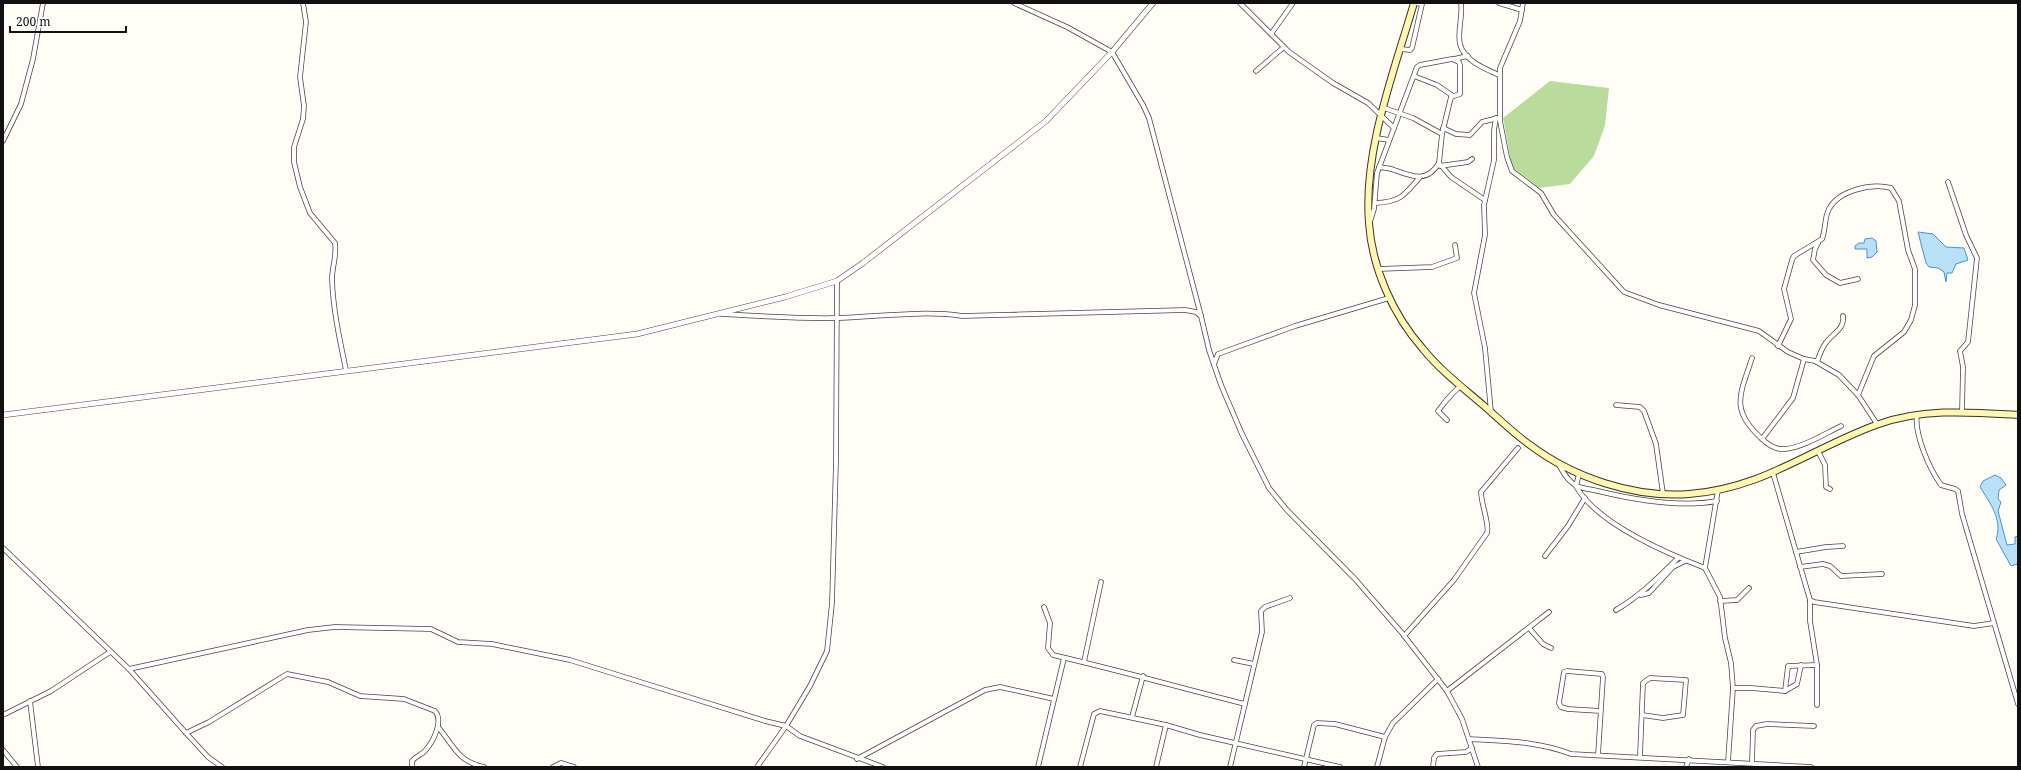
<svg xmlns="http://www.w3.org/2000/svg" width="2021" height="770" font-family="'Noto Serif',serif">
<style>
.forest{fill:#b9dc9c}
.water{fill:#b9e0f7;stroke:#3f96cf}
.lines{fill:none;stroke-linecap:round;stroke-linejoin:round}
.minor-casing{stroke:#444;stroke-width:5.5}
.tertiary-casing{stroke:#444;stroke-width:6}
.secondary-casing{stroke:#333;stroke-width:8}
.minor{stroke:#fff;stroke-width:4}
.tertiary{stroke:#fff;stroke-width:5}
.secondary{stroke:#fff6b0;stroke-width:6}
</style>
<rect width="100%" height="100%" fill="#fffdf5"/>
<path class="forest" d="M1550 81 1609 88 1605 125 1594 156 1570 184 1539 188 1512 167 1503 118Z"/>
<g class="water">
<path d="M1918 232 1933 234 1946 247 1964 248 1968 260 1956 264 1952 273H1947L1946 282 1944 272 1938 268 1929 267 1926 263Z"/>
<path d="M1872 238 1876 241 1877 252 1872 257 1867 258V249H1855V246L1859 243H1864L1865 239Z"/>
<path d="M1995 475 2001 478 2006 485 1999 490 1998 499 2001 502 1998 511 2007 545 2015 544V537L2018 536V564L2011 566 1996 539C2003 520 1990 503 1980 487L1983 481Z"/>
</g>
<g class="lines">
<defs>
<g id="minor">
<path d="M303 3 306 22 300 77 304 106 303 119 294 147V162L300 187 310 213 335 243C337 256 332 267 332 279 333 310 340 341 346 370"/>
<path d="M1014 3 1067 27 1112 52 1143 105 1149 118 1201 316"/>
<path d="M1240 3 1289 52 1333 83 1368 103 1394 128"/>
<path d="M1461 3C1463 16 1457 32 1460 44 1464 61 1486 69 1499 75"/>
<path d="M1499 3 1522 10"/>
<path d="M1523 3 1520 21 1500 68V121L1507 157 1512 171 1541 193 1554 215 1624 292 1659 305 1759 331 1788 352 1804 359 1815 361 1839 375 1858 395 1877 424"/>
<path d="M1271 34 1293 3"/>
<path d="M1401 49 1410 50 1412 48 1422 4 1416 3"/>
<path d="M1454 59 1468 56"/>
<path d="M1256 71 1284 47"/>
<path d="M1414 76 1437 85 1453 96"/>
<path d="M1384 108 1413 118 1442 134"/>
<path d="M1443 128 1456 134 1470 135 1482 122 1498 118"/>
<path d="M1376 138 1389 140"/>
<path d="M3 141 21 104 33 59 43 3"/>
<path d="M1440 166 1468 162 1472 159"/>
<path d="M1379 167C1384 168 1390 168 1394 170 1413 177 1427 183 1439 163"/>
<path d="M1948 182 1966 235 1977 258 1968 342 1960 351 1963 367 1962 412"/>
<path d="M1375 203C1400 202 1404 196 1420 177"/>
<path d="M1370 222 1374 209 1377 173 1417 67 1420 65 1452 59 1459 62 1460 65V94L1451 97 1442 134 1439 163 1451 177 1485 200"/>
<path d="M1818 243 1815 249 1813 260 1826 275 1840 283 1858 279"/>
<path d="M1378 269 1432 267 1457 258 1455 245"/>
<path d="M722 314C760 316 799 319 838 318 879 317 921 310 962 316L1185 310 1196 312 1201 316 1209 350 1221 385 1242 434 1269 488 1286 509 1355 579 1402 633 1447 691 1462 719 1478 767"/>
<path d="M1778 346 1791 319 1784 289 1792 260 1794 256 1822 239C1826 229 1824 218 1829 209 1839 190 1872 183 1891 188L1899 201 1908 250 1915 269V305L1911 320 1904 332 1874 356 1858 395"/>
<path d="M1752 358C1741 393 1729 409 1761 438 1767 444 1775 450 1785 449 1804 447 1824 434 1841 426"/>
<path d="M1817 362C1819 356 1821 350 1825 344 1831 334 1845 330 1843 316"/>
<path d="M1214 364 1218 354 1295 326 1389 298"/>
<path d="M1616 405 1640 407 1644 411 1656 444 1663 494"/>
<path d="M1491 412 1485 348 1474 293 1485 235 1484 205 1494 160V130L1496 118"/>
<path d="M1917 414C1914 434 1929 468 1941 485L1955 489 1958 491 1962 514 2018 704"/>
<path d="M1447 420 1438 411C1445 402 1451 393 1461 386"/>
<path d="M1762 439 1793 398 1804 359"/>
<path d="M1818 451 1825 465 1826 487 1830 489"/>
<path d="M1559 465C1563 472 1568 482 1577 486 1583 489 1591 489 1598 491 1635 500 1679 508 1717 501"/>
<path d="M1773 473 1810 600V621L1817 665V705"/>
<path d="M1579 474 1576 486C1596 523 1666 553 1705 568"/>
<path d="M1718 490 1705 568 1720 597 1725 638 1731 663 1733 688 1728 762"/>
<path d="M3 548 129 669 186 733"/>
<path d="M1796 552 1826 547 1843 546"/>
<path d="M1545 556 1568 526 1585 498"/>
<path d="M1800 567 1823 564 1830 566 1841 576 1882 574"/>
<path d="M1641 595 1649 593 1673 567 1685 561"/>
<path d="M1810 600 1814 602 1974 626 1994 623"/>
<path d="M1720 601 1737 600 1749 588"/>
<path d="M1044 607 1050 623 1048 648 1053 655C1118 670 1181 688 1245 704"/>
<path d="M1616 610C1640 596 1659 577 1678 558"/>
<path d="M1529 628 1543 644 1551 648"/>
<path d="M1404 636 1454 580 1487 533C1490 525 1481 504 1481 492L1518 448"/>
<path d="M1234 660 1254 664"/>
<path d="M1084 662 1101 582"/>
<path d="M129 669 308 630 335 627 431 629 458 642 492 644 570 660 765 721 786 726 800 736 883 767"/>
<path d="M1733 688H1751L1785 691 1797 684 1801 665"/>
<path d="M1447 691 1549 612"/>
<path d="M1785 691 1788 666 1817 665"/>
<path d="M30 701 38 767"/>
<path d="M3 715 51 691 110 652"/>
<path d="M1132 717 1143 676"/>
<path d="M438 727C454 746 457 761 484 767"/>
<path d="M1469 739C1504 741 1538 741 1571 754L1811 767"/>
<path d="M3 750 17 767"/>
<path d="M1598 755 1603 677 1602 674 1567 671 1564 672 1559 703 1561 707 1568 709 1601 711"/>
<path d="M1640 756 1643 683 1650 678 1686 680 1683 715 1663 718 1642 715"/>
<path d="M857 759 985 690 1000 687 1054 699"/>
<path d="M1752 763 1753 730 1756 726 1767 724 1814 726"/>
<path d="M222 767 208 757 186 733 209 722 287 674 328 682 360 696 404 699 435 711C444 721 433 742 425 751 421 755 416 756 412 761V767"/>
<path d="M553 767 561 763 574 767"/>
<path d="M757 767 786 726 810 686 827 651 832 603 836 461 837 281"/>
<path d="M1038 767 1064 658"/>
<path d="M1080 767 1094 714 1100 711 1166 725 1200 735 1340 767"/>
<path d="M1156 767 1166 725"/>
<path d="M1230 767 1262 632 1261 611 1265 607 1290 598"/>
<path d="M1304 767 1314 725 1317 723 1335 724 1385 737"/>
<path d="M1377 767 1385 737 1393 723 1438 679"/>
<path d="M1433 767 1434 758 1437 754 1466 752 1472 748"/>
<path d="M1686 767 1689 759"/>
</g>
<path id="tertiary" d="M3 415 637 334 785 297 837 281 863 263 1046 121 1112 52 1153 3"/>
<path id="secondary" d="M1414 3C1394 72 1363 151 1369 223 1372 268 1393 315 1423 349 1440 370 1462 387 1483 405 1498 418 1513 433 1530 445 1574 478 1634 498 1689 494 1762 489 1810 449 1876 425 1922 408 1970 412 2018 415"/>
</defs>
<use href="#minor" class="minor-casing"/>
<use href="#tertiary" class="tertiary-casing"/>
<use href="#secondary" class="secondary-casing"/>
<use href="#minor" class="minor"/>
<use href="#tertiary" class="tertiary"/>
<use href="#secondary" class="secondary"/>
</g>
<rect width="2021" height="770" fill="none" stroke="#111111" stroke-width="8"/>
<path d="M10 26v6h116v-6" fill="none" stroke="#111111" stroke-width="2"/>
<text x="16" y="26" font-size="12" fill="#111111" stroke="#ffffff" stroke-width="3" paint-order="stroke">200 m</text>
</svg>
